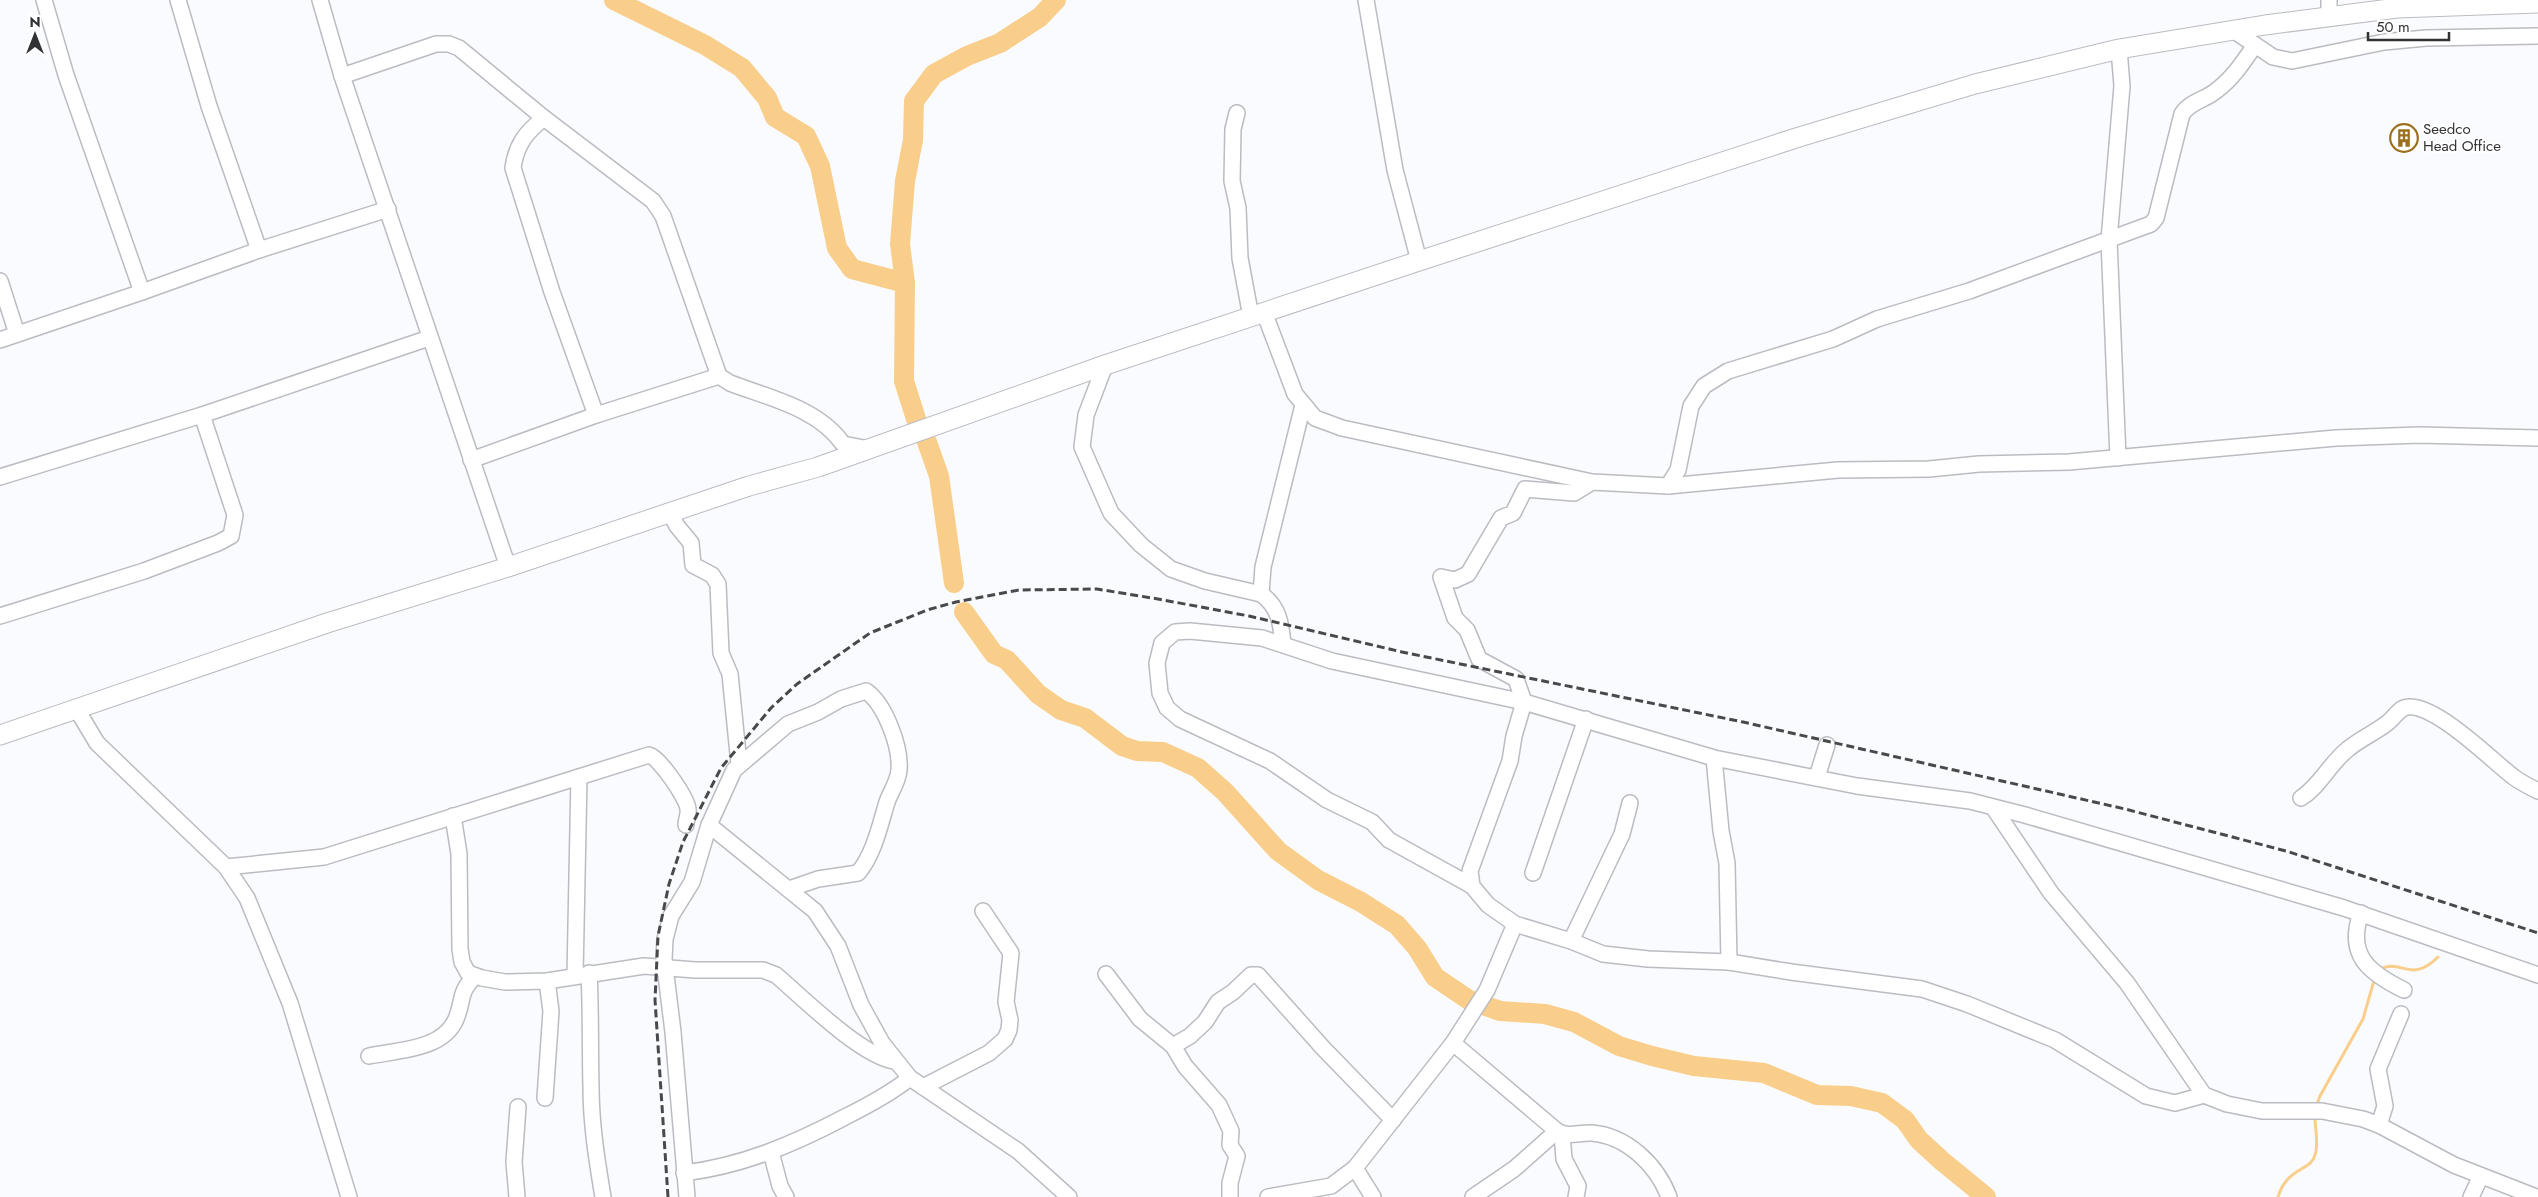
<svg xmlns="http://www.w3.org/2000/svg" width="2538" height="1197" font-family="Jost,sans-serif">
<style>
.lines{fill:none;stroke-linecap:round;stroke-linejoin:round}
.stream{stroke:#f9ce8a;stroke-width:3}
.river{stroke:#f9ce8a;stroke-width:20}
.minor-casing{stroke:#bbbcc1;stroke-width:18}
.major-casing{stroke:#bbbcc1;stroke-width:21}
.minor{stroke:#fff;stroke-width:15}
.major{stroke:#fff;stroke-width:19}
.rail{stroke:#48494b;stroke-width:3;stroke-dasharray:8 4;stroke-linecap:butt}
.labels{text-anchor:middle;stroke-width:4;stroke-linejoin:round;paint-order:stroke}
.poi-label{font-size:15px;fill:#313234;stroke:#fff;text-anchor:start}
</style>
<rect width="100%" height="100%" fill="#fafbfe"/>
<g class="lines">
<g class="stream">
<path d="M2379 970C2401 957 2410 985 2438 957"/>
<path d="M2316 1107 2320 1096 2363 1019 2375 977"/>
<path d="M2278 1197C2287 1167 2311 1171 2315 1155 2319 1143 2315 1130 2315 1117"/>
</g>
<g class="river">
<path d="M614 0 705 45 742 68 767 98 775 117 806 136 820 166 837 248 852 269 905 283"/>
<path d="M916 419 904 381 905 283 900 244 905 181 913 140 914 101 934 74 967 56 1000 43 1040 17 1056 0"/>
<path d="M927 442 939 476 954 583"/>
<path d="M964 612 994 654 1007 660 1038 694 1061 710 1085 718 1122 746 1137 751 1163 752 1198 768 1225 792 1278 851 1318 880 1361 902 1397 925 1417 948 1435 977 1469 1000 1500 1011 1545 1014 1574 1022 1619 1046 1652 1056 1694 1066 1764 1073 1817 1095 1851 1096 1882 1103 1905 1120 1919 1140 1942 1161 1986 1197"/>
</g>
<defs>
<g id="minor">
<path d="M44 0 66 75 142 292"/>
<path d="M178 0 209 106 259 250"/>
<path d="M320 0 342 76 508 567"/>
<path d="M1366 0 1395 170 1419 261"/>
<path d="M2329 16V0"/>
<path d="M2233 30 2273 57 2292 61 2384 42 2426 38 2538 36"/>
<path d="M342 76 436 44H449L459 48 544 118 653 201 663 216 719 376 730 383C769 398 818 408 843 444L869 449"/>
<path d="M1237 113 1233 129 1232 181 1238 208 1240 258 1251 317"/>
<path d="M544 118C526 132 516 145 513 168L552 292 596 415"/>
<path d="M0 281 17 334"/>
<path d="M1264 312 1295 394 1315 418 1342 428 1592 482 1668 486 1838 470 1929 469 1979 464 2069 462 2336 438 2419 435 2538 438"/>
<path d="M0 340 142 292 259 250 388 209"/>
<path d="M1105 365 1086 415 1082 447 1111 513 1141 545 1171 569 1205 581 1261 594C1279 607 1281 623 1283 644"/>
<path d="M2118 458 2109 240 2122 86 2119 49"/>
<path d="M471 460 596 415 719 376"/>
<path d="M0 477 202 415 429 338"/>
<path d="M1592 482 1574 493 1525 489 1513 513 1501 518 1468 574 1455 580 1441 577 1455 618 1467 630 1479 659 1516 679 1524 702 1514 736 1510 761 1470 871 1472 886 1488 905 1515 924 1571 941 1603 954 1648 959 1729 962 1791 972 1922 989 1967 1004 2055 1040 2146 1096 2175 1103 2204 1095"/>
<path d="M1668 486 1678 470 1691 406 1704 386 1728 371 1833 339 1877 319 1969 291 2151 224 2156 218 2182 114C2190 101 2206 100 2217 90 2233 78 2244 61 2255 45"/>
<path d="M670 513 677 526 691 543 693 565 712 575 718 584 721 653 730 674 739 764"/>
<path d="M1261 594 1263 567 1303 405"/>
<path d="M0 616 144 571 218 543 231 536 235 515 202 415"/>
<path d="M76 708 97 743 226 867 247 898 290 1003 349 1197"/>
<path d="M1714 758 1721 831 1727 863 1729 962"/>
<path d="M1817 777 1827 745"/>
<path d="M2301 798C2320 786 2330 763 2348 749 2360 739 2374 733 2386 724 2392 720 2397 712 2402 709 2427 694 2495 764 2515 778 2522 783 2530 787 2538 791"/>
<path d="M1993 807 2051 893 2127 983 2204 1095 2227 1104 2262 1111H2322L2363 1119 2379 1125 2454 1165 2536 1197"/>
<path d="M453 816 459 854 460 949 462 962 468 973 482 978 505 982 547 981 644 966 695 970H763L776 975C804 999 860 1055 894 1061"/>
<path d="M709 825 815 911 838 946 861 1005 882 1043 910 1078 1018 1151 1069 1197"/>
<path d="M226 867 324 857 649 755C659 757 687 798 688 809 689 814 686 820 686 825"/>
<path d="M1533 873 1586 719"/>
<path d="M1472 886 1389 840 1372 822 1327 800 1270 761 1180 719 1167 708 1160 693 1157 663 1162 643 1175 632 1190 631 1262 638 1332 661 1524 702 1714 758 1857 786 1970 801 2025 815 2344 908 2538 975"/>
<path d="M2361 913C2346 955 2369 973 2404 990"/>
<path d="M1571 941 1622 834 1630 803"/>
<path d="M589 973C591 1011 590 1049 591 1087 591 1124 597 1161 603 1197"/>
<path d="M1106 974 1140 1019 1173 1046 1185 1066 1219 1105 1231 1131 1230 1145 1237 1156 1230 1183V1197"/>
<path d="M575 976 579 777"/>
<path d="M1453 1043 1557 1131C1569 1138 1579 1132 1592 1133 1627 1136 1657 1165 1669 1197"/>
<path d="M1173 1046 1190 1036 1205 1022 1218 1002 1233 992 1251 975H1258L1323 1048 1393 1120"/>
<path d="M369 1056C398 1050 443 1050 456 1019 464 1000 458 994 474 977"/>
<path d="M923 1087 989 1053 1005 1039 1009 1030 1010 1020 1006 1002 1011 953 983 911"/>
<path d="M545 1098 551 1011 547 981"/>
<path d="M2379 1125 2385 1106 2378 1069 2401 1014"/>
<path d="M1562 1134 1564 1159 1578 1186 1576 1197"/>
<path d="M771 1152 780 1186 786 1197"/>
<path d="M1355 1168 1373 1197"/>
<path d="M684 1173C742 1166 794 1144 845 1117 867 1106 890 1094 910 1078"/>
<path d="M517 1197 514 1162 518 1107"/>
<path d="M687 1197 673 1032 664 959 665 939 671 916 692 882 709 825 734 770 788 724 818 712 841 699 866 691C885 704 901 747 899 770 898 782 891 791 887 802 880 825 874 854 858 873L818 879 789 889"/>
<path d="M1268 1197 1331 1186 1355 1168 1453 1043 1487 990 1515 924"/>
<path d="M1473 1197 1514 1169 1557 1131"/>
<path d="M2471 1197 2481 1176"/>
</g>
<path id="major" d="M0 735 327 623 508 567 749 486 818 467 1105 365 1419 261 1796 138 1975 84 2119 49 2265 25 2397 8 2538 3"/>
</defs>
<use href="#minor" class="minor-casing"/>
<use href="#major" class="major-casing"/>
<use href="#minor" class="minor"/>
<use href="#major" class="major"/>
<path class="rail" d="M668 1197 655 1000 658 936 669 884 683 842 721 768 771 708 797 684 870 633 927 610 956 602 1019 590 1097 589 1158 599 1249 616 1402 652 1743 722 2125 809 2286 851 2538 933"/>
</g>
<defs>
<symbol id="building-ring" viewBox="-11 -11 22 22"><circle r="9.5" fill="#fff" stroke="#9b6f1e" stroke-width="1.5"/><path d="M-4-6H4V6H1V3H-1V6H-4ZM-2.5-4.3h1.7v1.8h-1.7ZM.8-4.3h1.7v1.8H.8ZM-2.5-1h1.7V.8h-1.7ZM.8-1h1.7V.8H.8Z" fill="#9b6f1e"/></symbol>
</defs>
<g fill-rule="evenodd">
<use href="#building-ring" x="2388" y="122" width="32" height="32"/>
</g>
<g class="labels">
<g class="poi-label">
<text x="2423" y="134">Seedco<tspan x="2423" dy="17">Head Office</tspan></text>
</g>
</g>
<g transform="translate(35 35)" stroke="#ffffff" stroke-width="4" paint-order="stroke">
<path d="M0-4L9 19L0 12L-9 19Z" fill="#313234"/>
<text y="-8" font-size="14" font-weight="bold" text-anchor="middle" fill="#313234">N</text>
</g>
<path d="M2368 32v8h81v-8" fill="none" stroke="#313234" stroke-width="2.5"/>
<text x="2376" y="32" font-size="15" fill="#313234" stroke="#ffffff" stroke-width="4" paint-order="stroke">50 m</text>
</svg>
